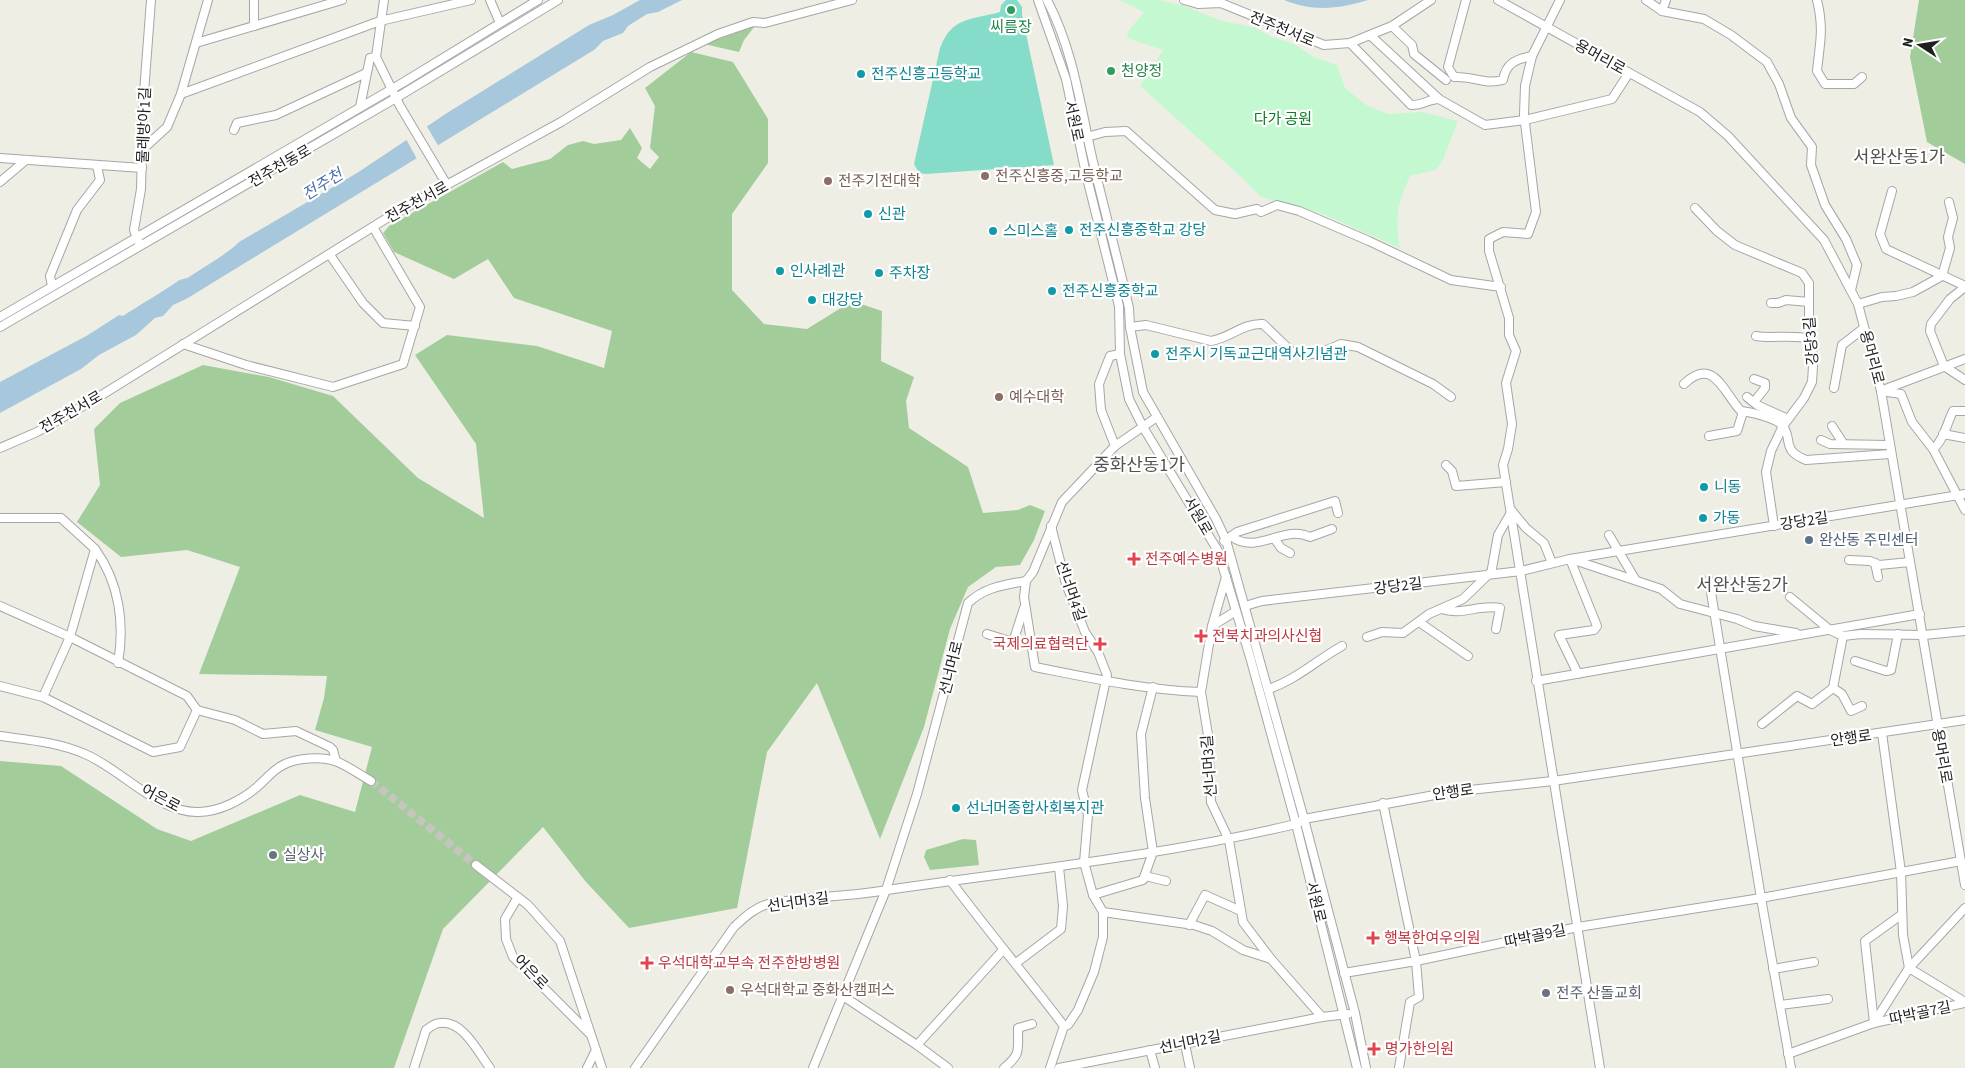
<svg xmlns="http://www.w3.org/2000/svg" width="1965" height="1068" font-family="'Source Sans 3','Noto Sans KR',sans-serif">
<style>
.forest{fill:#a2cd9b}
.park{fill:#c4f8d0}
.pitch{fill:#85dcc8}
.water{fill:#a7c7dc}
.pier{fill:#efeee5}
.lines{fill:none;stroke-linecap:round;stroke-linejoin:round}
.minor-tunnel{stroke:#c5c5bd;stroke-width:8;stroke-dasharray:8 4;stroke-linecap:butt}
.minor-casing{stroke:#a6a6a6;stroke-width:10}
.minor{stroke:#fff;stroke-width:8}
.leisure-dot{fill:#2e9e5b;stroke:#fff;stroke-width:2}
.culture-dot{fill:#0f9aa8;stroke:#fff;stroke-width:2}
.education-dot{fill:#8d6e63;stroke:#fff;stroke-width:2}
.service-dot{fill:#5c6f8a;stroke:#fff;stroke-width:2}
.health-dot{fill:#e0444e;stroke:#fff;stroke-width:2}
.worship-dot{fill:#6b7280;stroke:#fff;stroke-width:2}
.labels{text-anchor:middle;stroke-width:4.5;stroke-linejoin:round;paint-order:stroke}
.leisure-label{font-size:15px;fill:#27864d;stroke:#fff}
.street-label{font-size:15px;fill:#1f1f1f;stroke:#fff}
.culture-label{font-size:15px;fill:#0d838f;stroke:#fff;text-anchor:start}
.park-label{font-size:15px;fill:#0f7b29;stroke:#fff}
.education-label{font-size:15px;fill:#785e54;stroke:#fff;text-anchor:start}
.service-label{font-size:15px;fill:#4e5e75;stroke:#fff;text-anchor:start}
.health-label{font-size:15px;fill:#be3a42;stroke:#fff;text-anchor:start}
.worship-label{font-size:15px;fill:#5b616d;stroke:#fff;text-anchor:start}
.water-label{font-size:16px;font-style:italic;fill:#4d6eac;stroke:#fff}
.quarter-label{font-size:18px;fill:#525252;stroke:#fff}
</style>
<rect width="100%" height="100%" fill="#efeee5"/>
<g class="forest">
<path d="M1919 0H1965V164L1927 142 1910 57Z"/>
<path d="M755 26 744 40 739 52 704 44Z"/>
<path d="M691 52 733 62 768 119V163L732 214V290L764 324 807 329 852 301 882 311 881 361 914 377 906 401 909 428 968 467 983 513 1018 510 1030 505 1045 511 1034 540 1020 565 996 567 968 587 950 629 924 727 880 839 817 683 767 752 737 908 629 928 586 882 543 827 443 929 394 1068H0V761L61 766 157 829 191 841 300 795 355 812 372 747 315 730 324 698 327 676 199 674 240 567 187 550 121 557 77 522 100 485 94 429 120 403 203 365 269 377 333 396 418 478 484 518 476 444 415 355 447 335 537 346 604 368 612 331 514 298 488 259 454 279 394 252 383 233 389 226 503 162 512 169 550 159 568 145 583 141 594 144 621 140 630 128 642 148 637 158 650 169 659 157 650 148 655 106 645 88Z"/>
<path d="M963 839 976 840 979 865 930 870 924 857 926 850Z"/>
</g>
<path class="park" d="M1119 0H1158L1181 5 1223 21 1256 28 1272 37 1294 44 1316 58 1337 65 1345 88 1366 105 1388 114 1422 112 1458 121 1442 162 1435 170 1410 176C1397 206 1395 215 1400 248L1320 213 1261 197 1237 173 1140 86 1163 50 1127 38 1129 30 1144 12Z"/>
<path class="pitch" d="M1006 0H1017L1022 7V15L1054 165 926 174 919 173 914 164 940 48C952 17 970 20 1000 12L1001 5Z"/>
<g class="water">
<path d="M640 0H682L658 12 647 14 628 26 623 33 603 41 594 50C458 133 323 215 188 298L173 305 163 316 155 318 136 335 99 355 81 369 0 413V382L88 335 119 315 123 316C141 304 161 293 178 281 180 279 186 279 189 277 205 266 226 255 239 242L357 173 447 113 589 25 613 15Z"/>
<path d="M1284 0H1368C1339 9 1313 12 1284 0Z"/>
</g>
<path class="pier" d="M426 125 439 147 418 161 406 139Z"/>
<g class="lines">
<path class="minor-tunnel" d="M371 781 476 865"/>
<defs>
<g id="minor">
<path d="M384 0 376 57 400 106 447 185"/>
<path d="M490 0 500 23"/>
<path d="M1038 0 1066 79 1086 174 1119 306 1120 354 1129 399 1143 427 1218 551 1250 657 1296 824 1357 1068"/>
<path d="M1047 0C1072 47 1080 102 1091 153 1103 205 1117 256 1129 308L1130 327 1143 392 1216 519 1226 540 1304 819 1355 1013 1366 1068"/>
<path d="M1184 0 1198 4 1221 3 1324 45 1350 43 1392 26 1431 0"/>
<path d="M1466 0 1448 67 1454 77C1474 76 1484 85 1503 80 1506 63 1516 59 1532 56"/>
<path d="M1498 0 1700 112 1728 136 1824 240 1858 304 1881 391 1965 885"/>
<path d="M1560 0 1532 56 1525 86 1524 115 1536 212 1528 234 1503 232 1489 239V251L1509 318V335L1516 351 1506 383 1512 424 1508 449 1503 465 1600 1068"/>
<path d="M1646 0 1662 11 1666 0"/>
<path d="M1817 0C1824 29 1820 42 1817 71L1825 84H1854L1862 77"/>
<path d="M1662 11 1704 19 1731 35 1767 62 1779 84 1791 118 1812 147 1811 165 1825 205 1846 239 1857 265 1851 290"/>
<path d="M254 26V0"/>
<path d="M1392 26 1412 45 1414 54 1446 80"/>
<path d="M1370 35 1439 99"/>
<path d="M196 43 342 0"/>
<path d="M1350 43 1411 105C1421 106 1429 99 1439 99L1485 125 1525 120 1612 99 1629 73"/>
<path d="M181 94 380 21 471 0"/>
<path d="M360 107 370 58 376 57"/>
<path d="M234 130 237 123 276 115 366 73"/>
<path d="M1083 138 1105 132 1126 131 1215 210 1235 214 1257 209 1261 212 1277 205 1299 211 1369 241 1451 280 1501 287"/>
<path d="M143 149 167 127 181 94 208 0"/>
<path d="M0 158 142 168"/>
<path d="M0 182 26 160"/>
<path d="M1892 191 1880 234 1886 249 1965 286"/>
<path d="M1695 208 1717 231 1735 245 1802 273 1809 283V325L1813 366 1812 382 1804 398 1783 426 1771 451 1766 472 1774 526"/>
<path d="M138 241 134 230 141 189 143 106 151 0"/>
<path d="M330 255 363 303 383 323 415 326"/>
<path d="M52 286 50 276 77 210 100 180 97 166"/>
<path d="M1965 287 1950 299 1931 324 1930 331 1944 366 1965 380"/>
<path d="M1771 303H1778L1786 300 1809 302"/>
<path d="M1858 304 1882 297 1896 296 1913 292 1942 276 1950 248 1948 237 1953 218 1949 202"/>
<path d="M0 317 404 82 538 0"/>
<path d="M0 327 396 98 558 0"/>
<path d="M1130 327 1146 325 1211 341C1230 338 1243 323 1263 324L1291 351 1306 355 1322 352 1341 344 1358 347 1433 384 1451 397"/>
<path d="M1756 336C1774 339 1792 334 1810 339"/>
<path d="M183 344 246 365 333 387 403 364 420 307 373 227"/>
<path d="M1684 384C1714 355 1724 394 1741 411 1750 412 1777 418 1783 426 1793 440 1781 450 1806 460L1890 454"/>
<path d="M1834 388 1842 345 1864 328"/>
<path d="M1883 390 1965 359"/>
<path d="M1881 391 1901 394 1912 422 1933 449 1965 510"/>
<path d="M1747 397 1757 405 1788 419"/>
<path d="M1754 402 1765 388V383L1754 379"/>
<path d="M1832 426 1843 443"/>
<path d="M1943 434 1965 438"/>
<path d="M1709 436 1737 431 1743 412"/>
<path d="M1821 440 1830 444 1889 445"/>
<path d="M1115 446 1101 410 1099 384 1110 356 1120 354"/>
<path d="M0 448 37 432 92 401 392 215 561 122 650 67 718 34 753 22 765 23 852 0"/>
<path d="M1933 449C1944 440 1947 423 1953 411H1965"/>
<path d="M1446 465 1452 471 1456 486 1506 482"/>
<path d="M1512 511 1526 528 1544 543 1552 563"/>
<path d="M0 518H61L95 549 70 637 43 697"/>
<path d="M1051 526 1066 584 1085 632 1098 652 1107 675 1082 790 1088 815 1084 862 1093 895 1103 912V937L1094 972 1078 1010 1068 1025 1064 1026"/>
<path d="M1609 535 1635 579"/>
<path d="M1232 537C1258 555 1284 524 1310 537L1332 529"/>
<path d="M1274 538 1281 548 1290 553"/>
<path d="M1224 541 1237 532 1335 501 1338 513"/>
<path d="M95 549C119 582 125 623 118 663"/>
<path d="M1570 559 1597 626 1594 630 1559 635 1578 674"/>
<path d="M1574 560 1661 589 1680 604 1737 619 1754 626 1796 633"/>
<path d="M1849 560 1870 561 1879 565 1910 562"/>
<path d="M1875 563 1878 577"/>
<path d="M1491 574 1498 535 1512 511"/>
<path d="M1226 577 1212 626 1201 692 1208 735 1211 802 1229 840 1243 922 1271 959 1322 1017"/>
<path d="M1709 580 1761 898 1961 861"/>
<path d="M1026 581 1024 597 1035 667C1090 678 1145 690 1201 692"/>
<path d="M1790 597 1830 630 1843 636 1861 634 1924 635 1965 631"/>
<path d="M0 606 70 637 187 696 197 710 235 720 263 734 296 731 330 747 333 750 336 761"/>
<path d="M1245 606 1262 601 1521 571 1570 559 1965 494"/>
<path d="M1441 609C1463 616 1479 604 1500 608L1496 629"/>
<path d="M1419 622 1468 656"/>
<path d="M1212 626 1236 611"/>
<path d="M987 634 1013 642 1024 608"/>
<path d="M1367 637 1382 632 1403 633 1429 614 1463 599 1489 574"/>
<path d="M1855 661 1886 671 1891 670 1898 634"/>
<path d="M1536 681 1920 614"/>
<path d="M0 686 43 697 153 752 180 747 197 710"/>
<path d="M1833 688 1842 694 1851 711 1862 706"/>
<path d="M1269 689C1297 679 1317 660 1342 646"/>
<path d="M1762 724 1797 696 1812 704 1833 688 1843 636"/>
<path d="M1882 733 1901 872 1903 935 1909 968"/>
<path d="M0 736C29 740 58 742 85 754 121 769 158 813 198 812 219 812 242 800 257 787 265 780 273 770 283 765 296 758 321 756 335 761 347 765 360 775 371 781"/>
<path d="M1383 803 1416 961 1419 997 1410 1002 1399 1068"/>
<path d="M476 865 528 905 560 941 602 1068"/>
<path d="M1145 876 1166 881"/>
<path d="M950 880C987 930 1027 977 1064 1026L1050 1068"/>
<path d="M1093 895 1143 880 1153 852 1145 798 1141 734 1153 687"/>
<path d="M518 897 505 919 506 939 513 957 590 1034"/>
<path d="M1103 912 1194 925 1212 931 1243 950 1271 959"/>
<path d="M1189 925 1205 895 1241 911"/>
<path d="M1016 963 1061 929 1063 906 1059 867"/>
<path d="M1909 968 1965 1002"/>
<path d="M1773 969 1814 962"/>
<path d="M1344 973 1416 961 1578 927 1761 898 1791 1068"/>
<path d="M843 996 917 1045 948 1068"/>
<path d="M1780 1005 1828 999"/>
<path d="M1874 1023 1909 968 1965 908"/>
<path d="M1874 1023 1865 941 1901 915"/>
<path d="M1185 1044 1190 1068"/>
<path d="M917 1045 1003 950"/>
<path d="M1150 1050 1155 1068"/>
<path d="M1788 1054 1874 1023 1965 1003"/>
<path d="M414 1068 426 1030C430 1027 435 1023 440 1023 463 1020 478 1052 490 1068"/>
<path d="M587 1068 596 1050"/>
<path d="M635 1068 734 927C745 917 754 908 768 904 802 897 839 897 874 892 1015 871 1157 857 1296 824L1304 819 1451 792 1553 781 1965 720"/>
<path d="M813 1068 886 890 917 794 968 603C985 587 1004 585 1026 581L1033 572 1062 502 1115 446 1157 417"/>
<path d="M1004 1068C1021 1054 1018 1051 1018 1028L1032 1024"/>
<path d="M1059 1068 1322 1017 1348 1014"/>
</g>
</defs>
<use href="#minor" class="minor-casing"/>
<use href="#minor" class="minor"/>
</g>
<g class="leisure-dot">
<circle cx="1011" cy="10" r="5"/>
<circle cx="1111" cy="71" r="5"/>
</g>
<g class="culture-dot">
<circle cx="861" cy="74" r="5"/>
<circle cx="868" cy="214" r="5"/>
<circle cx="1069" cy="230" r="5"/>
<circle cx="993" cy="231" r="5"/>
<circle cx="780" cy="271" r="5"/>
<circle cx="879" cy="273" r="5"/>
<circle cx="1052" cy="291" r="5"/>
<circle cx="812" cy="300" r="5"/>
<circle cx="1155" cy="354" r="5"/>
<circle cx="1704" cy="487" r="5"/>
<circle cx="1703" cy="518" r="5"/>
<circle cx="956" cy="808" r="5"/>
</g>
<g class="education-dot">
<circle cx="985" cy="176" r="5"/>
<circle cx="828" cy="181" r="5"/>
<circle cx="999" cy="397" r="5"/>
<circle cx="730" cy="990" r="5"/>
</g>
<circle class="service-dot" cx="1809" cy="540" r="5"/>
<g class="health-dot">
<path d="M1131.5 551.5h5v5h5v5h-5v5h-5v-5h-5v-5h5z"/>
<path d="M1198.5 628.5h5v5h5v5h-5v5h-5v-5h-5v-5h5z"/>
<path d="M1097.5 636.5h5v5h5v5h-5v5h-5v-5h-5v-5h5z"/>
<path d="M1370.5 930.5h5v5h5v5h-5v5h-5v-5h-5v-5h5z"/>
<path d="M644.5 955.5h5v5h5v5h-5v5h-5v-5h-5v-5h5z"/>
<path d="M1371.5 1041.5h5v5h5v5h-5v5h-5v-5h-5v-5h5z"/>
</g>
<g class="worship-dot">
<circle cx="273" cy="855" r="5"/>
<circle cx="1546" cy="993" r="5"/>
</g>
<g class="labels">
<g class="leisure-label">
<text x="1011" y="32">씨름장</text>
<text x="1121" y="76" text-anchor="start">천양정</text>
</g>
<g class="street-label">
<text transform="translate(1282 29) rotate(22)" y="5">전주천서로</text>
<text transform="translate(1600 57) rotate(29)" y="5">용머리로</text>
<text transform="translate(1074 121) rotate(78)" y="5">서원로</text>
<text transform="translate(144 125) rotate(-88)" y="5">물레방아1길</text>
<text transform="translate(280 166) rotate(-30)" y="5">전주천동로</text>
<text transform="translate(417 202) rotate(-29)" y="5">전주천서로</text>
<text transform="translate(1811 341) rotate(-94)" y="5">강당3길</text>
<text transform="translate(1872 357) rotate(75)" y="5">용머리로</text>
<text transform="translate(71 412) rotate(-30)" y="5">전주천서로</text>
<text transform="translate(1198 516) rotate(60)" y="5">서원로</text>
<text transform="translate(1804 521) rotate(-9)" y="5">강당2길</text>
<text transform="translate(1398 586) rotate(-7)" y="5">강당2길</text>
<text transform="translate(1071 591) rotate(71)" y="5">선너머4길</text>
<text transform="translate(951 668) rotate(-76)" y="5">선너머로</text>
<text transform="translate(1851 738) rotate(-8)" y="5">안행로</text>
<text transform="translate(1942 756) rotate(80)" y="5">용머리로</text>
<text transform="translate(1209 766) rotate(-94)" y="5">선너머3길</text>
<text transform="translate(1453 792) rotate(-8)" y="5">안행로</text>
<text transform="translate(161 798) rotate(28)" y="5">어은로</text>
<text transform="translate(798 902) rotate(-8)" y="5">선너머3길</text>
<text transform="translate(1316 902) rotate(76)" y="5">서원로</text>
<text transform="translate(1535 936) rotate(-12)" y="5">따박골9길</text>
<text transform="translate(531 972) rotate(46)" y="5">어은로</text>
<text transform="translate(1920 1013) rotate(-12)" y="5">따박골7길</text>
<text transform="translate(1190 1042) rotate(-11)" y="5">선너머2길</text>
</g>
<g class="culture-label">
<text x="871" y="79">전주신흥고등학교</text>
<text x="878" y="219">신관</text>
<text x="1079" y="235">전주신흥중학교 강당</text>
<text x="1003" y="236">스미스홀</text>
<text x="790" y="276">인사례관</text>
<text x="889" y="278">주차장</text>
<text x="1062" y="296">전주신흥중학교</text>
<text x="822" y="305">대강당</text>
<text x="1165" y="359">전주시 기독교근대역사기념관</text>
<text x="1714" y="492">니동</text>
<text x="1713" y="523">가동</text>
<text x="966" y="813">선너머종합사회복지관</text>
</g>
<g class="park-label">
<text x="1283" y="124">다가 공원</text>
</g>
<g class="education-label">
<text x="995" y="181">전주신흥중,고등학교</text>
<text x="838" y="186">전주기전대학</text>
<text x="1009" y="402">예수대학</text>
<text x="740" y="995">우석대학교 중화산캠퍼스</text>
</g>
<g class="service-label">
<text x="1819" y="545">완산동 주민센터</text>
</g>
<g class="health-label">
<text x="1145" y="564">전주예수병원</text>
<text x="1212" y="641">전북치과의사신협</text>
<text x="1089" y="649" text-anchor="end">국제의료협력단</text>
<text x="1384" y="943">행복한여우의원</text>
<text x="658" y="968">우석대학교부속 전주한방병원</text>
<text x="1385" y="1054">명가한의원</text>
</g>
<g class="worship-label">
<text x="283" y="860">실상사</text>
<text x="1556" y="998">전주 산돌교회</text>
</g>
<g class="water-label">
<text transform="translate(322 184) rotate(-32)" y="6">전주천</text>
</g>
<g class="quarter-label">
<text x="1899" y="163">서완산동1가</text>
<text x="1139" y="471">중화산동1가</text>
<text x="1742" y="591">서완산동2가</text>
</g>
</g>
<g transform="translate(1920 45) rotate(282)" stroke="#ffffff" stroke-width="4" paint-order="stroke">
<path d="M0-4L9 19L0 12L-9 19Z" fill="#1f1f1f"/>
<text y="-8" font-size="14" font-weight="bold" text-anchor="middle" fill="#1f1f1f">N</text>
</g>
</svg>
